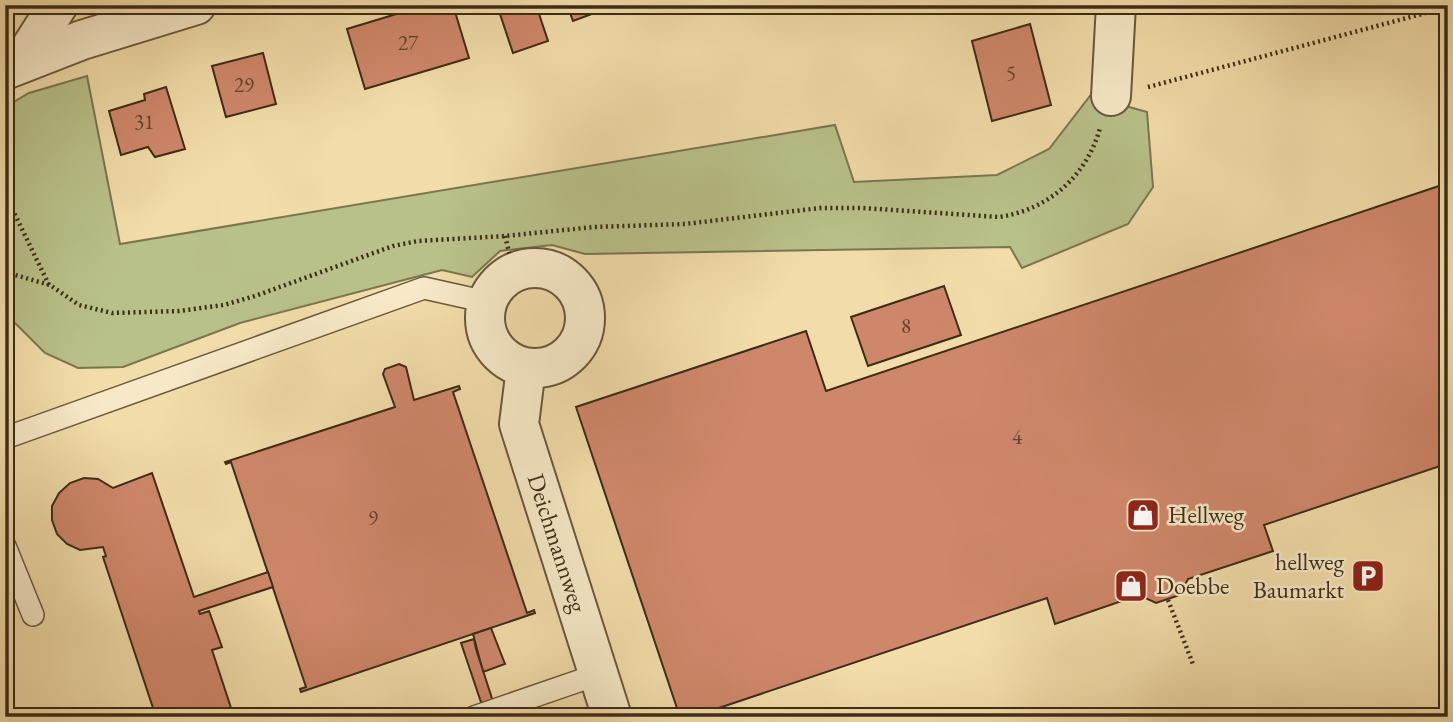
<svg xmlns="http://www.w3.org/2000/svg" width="1453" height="722" font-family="'EB Garamond',serif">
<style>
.green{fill:#b9c18a;stroke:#7a7650;stroke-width:2}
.building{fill:#cf876b;stroke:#3c2c17;stroke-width:2}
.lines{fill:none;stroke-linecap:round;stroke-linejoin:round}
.lane-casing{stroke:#6a583c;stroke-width:24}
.street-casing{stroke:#6a583c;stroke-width:42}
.path{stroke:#3c2c17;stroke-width:4.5;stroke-dasharray:2 3.5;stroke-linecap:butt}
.lane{stroke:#f7e9c8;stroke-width:21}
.street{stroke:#f7e9c8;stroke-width:38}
.labels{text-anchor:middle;stroke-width:5;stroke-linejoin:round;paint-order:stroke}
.number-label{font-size:21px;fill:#61432c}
.poi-label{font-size:24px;fill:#3c2c17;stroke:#f7e9c8;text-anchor:start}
.street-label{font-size:24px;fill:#3c2c17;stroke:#f7e9c8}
</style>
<rect width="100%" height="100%" fill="#f2ddaa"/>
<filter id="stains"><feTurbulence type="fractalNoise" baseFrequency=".00286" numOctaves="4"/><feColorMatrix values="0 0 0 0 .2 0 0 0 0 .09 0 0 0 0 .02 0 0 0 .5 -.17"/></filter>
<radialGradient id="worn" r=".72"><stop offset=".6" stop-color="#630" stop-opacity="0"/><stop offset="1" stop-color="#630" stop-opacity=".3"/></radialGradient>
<path class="green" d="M87 76 120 244 835 125 854 182 997 175 1049 149 1090 96 1147 112 1153 187 1128 224 1022 268 1010 247 585 254 552 245 500 251 472 277 442 270 240 323 123 367 78 368 45 353 5 313V107L29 93Z"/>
<g class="building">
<path d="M426 5H453L469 58 365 89 347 29Z"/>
<path d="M497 5H536L548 41 513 53Z"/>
<path d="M567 5H616L573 21Z"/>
<path d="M1030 24 1051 105 992 121 972 41Z"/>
<path d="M263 53 276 104 226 117 212 66Z"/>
<path d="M166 87 185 149 155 157 148 147 121 155 109 111 145 100 144 94Z"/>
<path d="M1448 183V490L1440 466 1264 525 1273 551 1188 579 1180 595 1156 603 1139 595 1055 624 1047 598 692 717H680L576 407 806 331 826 391Z"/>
<path d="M944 286 961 335 868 366 851 317Z"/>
<path d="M399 364 406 367 414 400 459 386 460 389 453 392 527 613 534 610 535 613 301 692 300 689 306 687 231 462 226 464 225 462 395 407 383 374 385 369Z"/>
<path d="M152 473 194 597 268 572 273 587 199 611 200 614 209 611 222 647 212 650 234 717H156L103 557 106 556 103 547 80 550 67 544 57 534 52 520V506L59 493 70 483 84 478 98 479 113 488Z"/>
<path d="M491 628 505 664 483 672 473 634Z"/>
<path d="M474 639 476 649 498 717H486L461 643Z"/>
</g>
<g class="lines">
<defs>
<g id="lane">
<path d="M5 438 424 288 487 302"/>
<path d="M5 546 33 615"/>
<path d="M474 717 599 674"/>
</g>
<g id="street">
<path d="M21 63 58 5"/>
<path d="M5 70 82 40 196 5"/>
<path d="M1111 96 1116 5"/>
<circle cx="535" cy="318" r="50"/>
<path d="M526 368 519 424 612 717"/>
</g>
</defs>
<use href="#lane" class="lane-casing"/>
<use href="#street" class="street-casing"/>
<g class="path">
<path d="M1148 87 1448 7"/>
<path d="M5 194 49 285"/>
<path d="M505 236 514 272"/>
<path d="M5 272 50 285 79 305 112 313 179 311 224 305 255 296 393 246 418 241 505 236 594 227 685 224 820 208H863L999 217C1048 210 1087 176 1100 128"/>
<path d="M1168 600 1193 664"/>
</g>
<use href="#lane" class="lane"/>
<use href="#street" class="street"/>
</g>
<defs>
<symbol id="shop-square" viewBox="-11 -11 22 22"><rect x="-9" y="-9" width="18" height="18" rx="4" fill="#8f2418" stroke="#f7e9c8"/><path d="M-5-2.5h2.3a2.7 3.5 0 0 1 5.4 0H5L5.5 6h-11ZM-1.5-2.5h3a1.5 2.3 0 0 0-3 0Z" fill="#fff"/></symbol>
<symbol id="parking-square" viewBox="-11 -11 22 22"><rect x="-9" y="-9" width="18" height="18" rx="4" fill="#8f2418" stroke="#f7e9c8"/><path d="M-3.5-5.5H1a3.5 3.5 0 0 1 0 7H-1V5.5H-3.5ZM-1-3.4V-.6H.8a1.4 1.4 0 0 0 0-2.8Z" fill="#fff"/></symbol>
</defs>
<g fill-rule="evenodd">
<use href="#shop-square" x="1124" y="496" width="38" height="38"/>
<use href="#parking-square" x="1349" y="557" width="38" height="38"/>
<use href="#shop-square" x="1112" y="567" width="38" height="38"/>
</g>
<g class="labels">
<g class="number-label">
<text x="408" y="50">27</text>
<text x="1011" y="80">5</text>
<text x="244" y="92">29</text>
<text x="144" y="129">31</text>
<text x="906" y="333">8</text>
<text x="1017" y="444">4</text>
<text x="373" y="525">9</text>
</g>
<g class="poi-label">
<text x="1168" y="523">Hellweg</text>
<text x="1344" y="570" text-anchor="end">hellweg<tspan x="1344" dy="28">Baumarkt</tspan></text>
<text x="1156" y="594">Doebbe</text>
</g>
<g class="street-label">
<text transform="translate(557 543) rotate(72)" y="8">Deichmannweg</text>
</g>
</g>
<rect width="1453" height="722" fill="none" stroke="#f2ddaa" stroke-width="28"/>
<rect x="7" y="7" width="1439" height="708" fill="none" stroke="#3c2c17" stroke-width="3.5"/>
<rect x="14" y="14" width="1425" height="694" fill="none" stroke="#3c2c17" stroke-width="2"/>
<rect width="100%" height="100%" filter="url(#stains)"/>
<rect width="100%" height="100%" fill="url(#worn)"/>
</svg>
